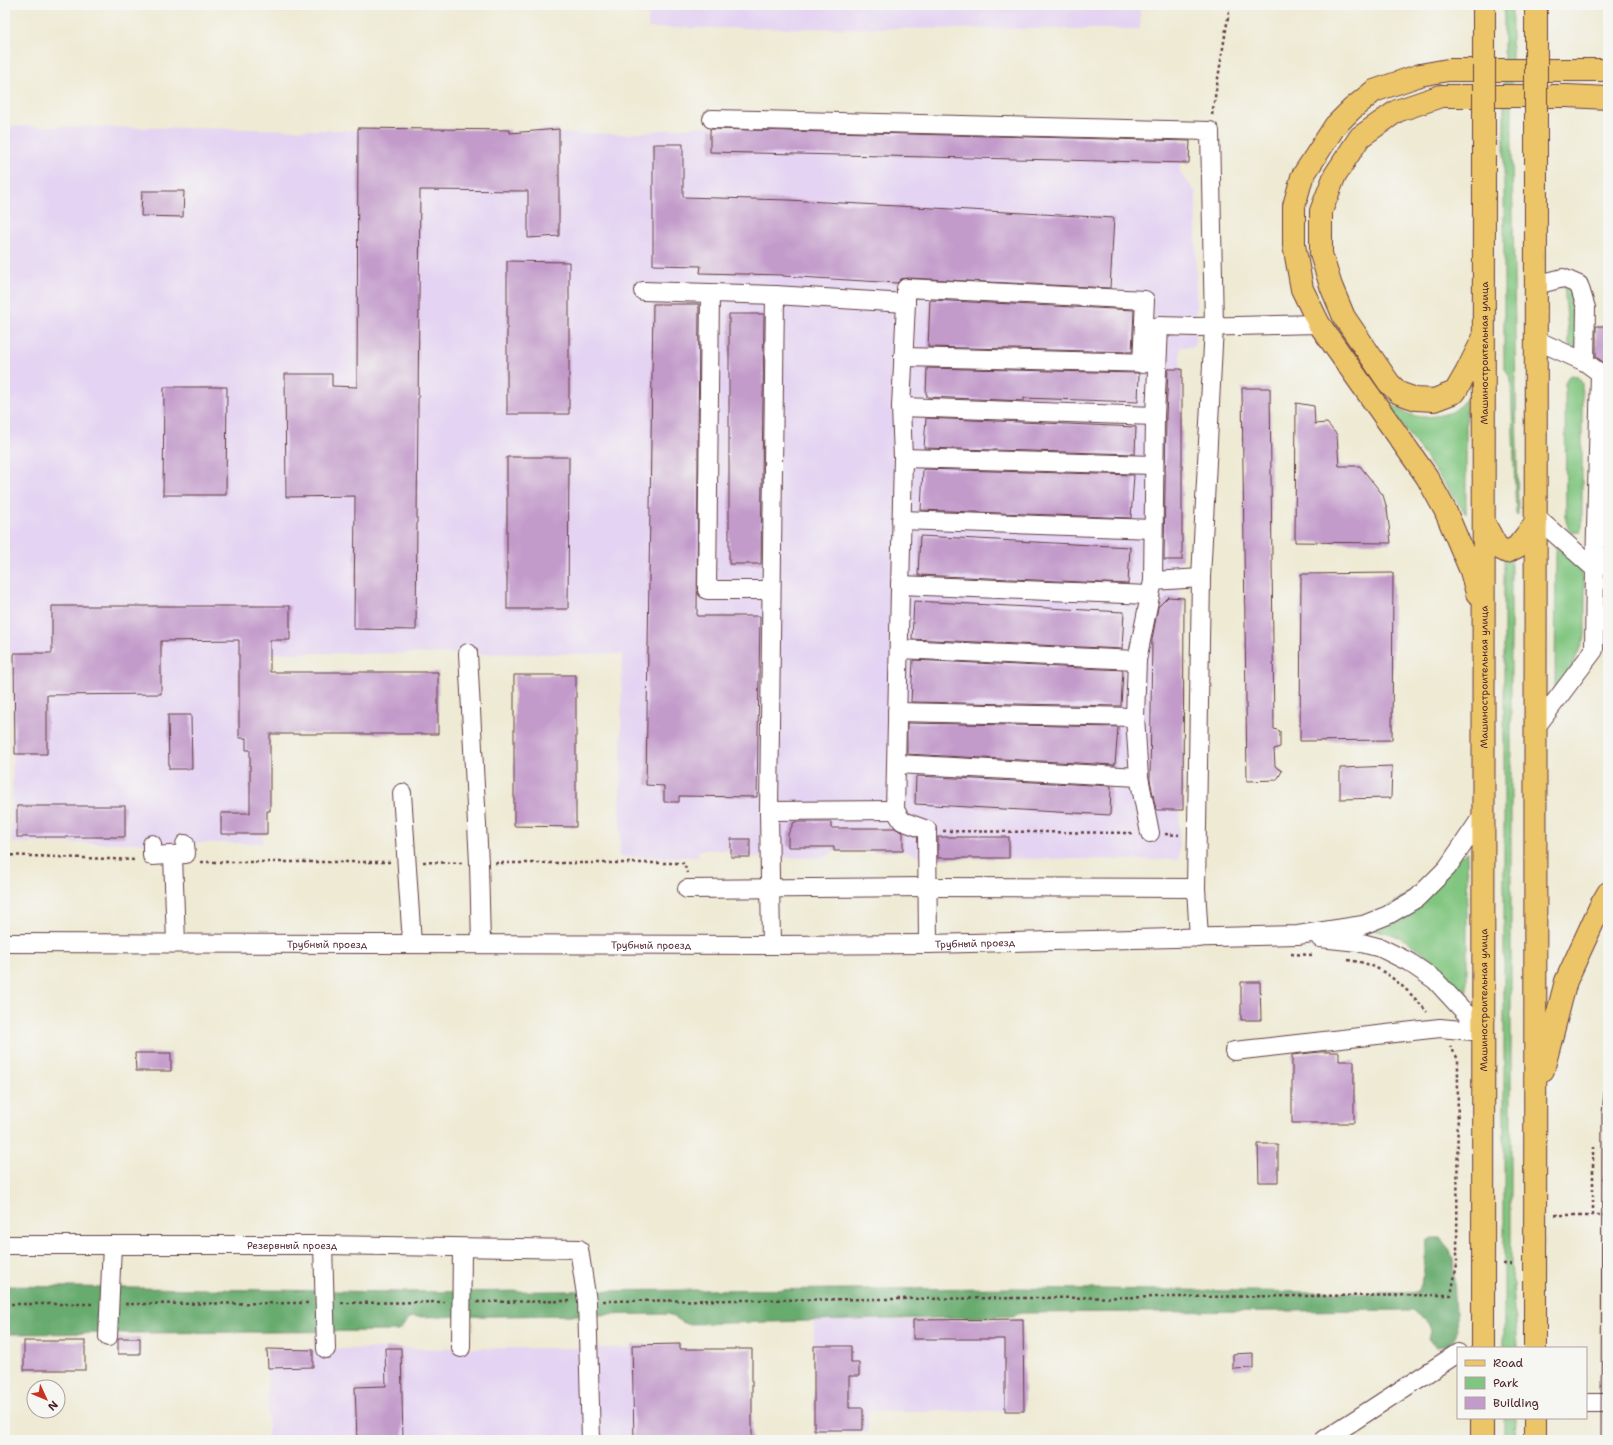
<svg xmlns="http://www.w3.org/2000/svg" width="1613" height="1445" font-family="'Shantell Sans',sans-serif">
<style>
.built{fill:#e4d3f2}
.green{fill:#81c680;stroke:#667256}
.forest{fill:#68ab6e;stroke:#59654c}
.building{fill:#c39bcb}
.lines{fill:none;stroke-linecap:round;stroke-linejoin:round}
.minor-casing{stroke:#633d44;stroke-width:20}
.major-casing{stroke:#633d44;stroke-width:24}
.path{stroke:#633d44;stroke-width:2.5;stroke-dasharray:3 3;stroke-linecap:butt}
.minor{stroke:#fff;stroke-width:18}
.major{stroke:#edc569;stroke-width:22}
.tram{stroke:#4a1f2b;stroke-width:1}
.major-bridge-casing{stroke:#633d44;stroke-width:24;stroke-linecap:butt}
.major-bridge{stroke:#edc569;stroke-width:22}
.labels{text-anchor:middle;stroke-width:3;stroke-linejoin:round;paint-order:stroke}
.street-label{font-size:10px;fill:#4a1f2b;stroke:#f6f6f2}
</style>
<rect width="100%" height="100%" fill="#f6f6f2"/>
<filter id="ink" filterUnits="userSpaceOnUse"><feTurbulence type="fractalNoise" baseFrequency=".025" numOctaves="2"/><feDisplacementMap in="SourceGraphic" scale="8" xChannelSelector="R" yChannelSelector="G"/><feConvolveMatrix kernelMatrix="1 2 1 2 8 2 1 2 1" color-interpolation-filters="sRGB"/></filter>
<filter id="wash" filterUnits="userSpaceOnUse"><feTurbulence type="fractalNoise" baseFrequency=".012" numOctaves="4" result="noise"/><feDisplacementMap in="SourceGraphic" scale="16" xChannelSelector="R" yChannelSelector="G"/><feGaussianBlur stdDeviation="0.9" result="paint"/><feColorMatrix in="noise" values="0 0 0 0 0 0 0 0 0 0 0 0 0 0 0 0 0 1.4 0 .05"/><feComposite in="paint" operator="in"/></filter>
<g filter="url(#wash)">
<rect width="100%" height="100%" fill="#eeead4"/>
<g class="built">
<path d="M648 5H1140V29L648 28Z"/>
<path d="M5 126 628 134 700 126 1181 138 1180 173 1196 193V327L1195 347H1180L1179 860 927 858 903 851H834L825 858 731 857V850H699L698 857H620L622 654 264 653 263 843H12L13 653H5Z"/>
<path d="M1023 1319 1024 1411H868V1433H814V1321Z"/>
<path d="M680 1344 682 1440H268L267 1349 632 1348V1345Z"/>
</g>
<g class="green">
<path d="M1504 5H1512V154L1518 515H1516L1511 380 1504 366Z"/>
<path d="M1564 285 1569 288 1582 314 1578 349 1571 347 1569 344Z"/>
<path d="M1571 375 1577 376 1582 383V526L1580 531 1574 533 1569 530 1566 521 1565 383 1568 377Z"/>
<path d="M1387 399C1404 415 1417 420 1440 415 1445 414 1451 413 1455 410 1459 407 1463 402 1466 399V514L1385 401Z"/>
<path d="M1556 547 1572 556 1581 570 1585 587V636L1571 669 1555 696Z"/>
<path d="M1511 556V1264L1517 1333V1348H1504V557Z"/>
<path d="M1467 852V1008C1450 976 1424 944 1388 933 1378 930 1367 930 1357 929Z"/>
<path d="M1505 1418H1516L1515 1440H1505Z"/>
</g>
<path class="forest" d="M1432 1238H1440L1450 1250 1453 1260 1457 1332C1454 1343 1448 1346 1437 1347L1428 1339 1430 1329 1427 1322 1413 1310 1021 1313 1014 1316 686 1324C679 1321 675 1316 668 1314L411 1317C405 1321 404 1327 398 1331L5 1334V1286L397 1292 1014 1288 1408 1293 1417 1292 1422 1285 1427 1241Z"/>
<g id="blocks">
<g class="building">
<path d="M358 128 510 130V133L559 129V236L528 238V191L420 190 416 630 354 629 355 496 286 497 285 374H332V386L357 387Z"/>
<path d="M710 129 1190 141 1189 163 710 152Z"/>
<path d="M653 144H683V197L788 200 1114 218 1110 288 907 278 901 279 897 283 783 276V275L700 273 701 266 653 265Z"/>
<path d="M142 191H184L183 217 141 216Z"/>
<path d="M507 261 569 262V414H507Z"/>
<path d="M930 300 1134 310 1132 352 928 347Z"/>
<path d="M653 304H699L697 616H760L757 797 679 796V802H664V786L646 785Z"/>
<path d="M729 314H764L761 564H729Z"/>
<path d="M1596 326H1608V362H1603L1596 357Z"/>
<path d="M927 368 1137 373 1139 374 1138 402 1024 398V401L927 397V394H926Z"/>
<path d="M1168 369H1182V560H1164L1166 416Z"/>
<path d="M164 387H227L226 495H163Z"/>
<path d="M1242 388H1270L1274 729 1280 731V747L1274 749 1275 766 1282 771 1277 780 1247 781Z"/>
<path d="M1296 403 1314 406 1315 424 1327 423 1337 435 1339 466H1360L1383 495 1387 509 1391 543 1295 542Z"/>
<path d="M926 418 1136 427 1135 454 924 448Z"/>
<path d="M507 457H569L568 609H507Z"/>
<path d="M923 469 1134 475 1131 518 921 510Z"/>
<path d="M920 536 1130 547 1128 584 918 575Z"/>
<path d="M1393 573 1392 740 1300 741 1301 574Z"/>
<path d="M1168 597 1184 598 1183 810H1156L1150 780 1152 639 1158 607Z"/>
<path d="M914 601 1124 612 1122 649 912 639Z"/>
<path d="M52 606H290V640H270V672H438V734H270V811H267V834H221V813H250V750H246V738H239V640L161 641V694L47 695V754H15L14 653H52Z"/>
<path d="M913 660 1123 670 1121 706 911 702Z"/>
<path d="M514 675H576V827L514 826Z"/>
<path d="M168 715H191L192 769H169Z"/>
<path d="M907 723 1118 727 1115 765 907 754Z"/>
<path d="M1392 766 1391 798 1340 799V768Z"/>
<path d="M916 776 1111 786 1110 815 915 804Z"/>
<rect x="17" y="806" width="108" height="31"/>
<path d="M794 822H831V828H895L903 833V851H834V847H788V834Z"/>
<rect x="938" y="837" width="71" height="21"/>
<rect x="731" y="839" width="19" height="18"/>
<path d="M1241 982H1260L1261 1020H1241Z"/>
<path d="M1320 1052H1339V1061H1354V1123H1292V1055Z"/>
<path d="M135 1053H171V1071H136Z"/>
<path d="M1258 1144H1278V1182H1259Z"/>
<path d="M1023 1319 1024 1411H1005V1339H913V1320Z"/>
<rect x="118" y="1338" width="22" height="16"/>
<rect x="24" y="1341" width="61" height="29"/>
<path d="M680 1344V1349H752V1440H634L632 1345Z"/>
<path d="M814 1346H851V1363H859V1376H849V1408H863V1430H814Z"/>
<path d="M385 1348H401L403 1440H357L355 1387 386 1386Z"/>
<path d="M267 1349 313 1350V1367L268 1368Z"/>
<path d="M1253 1353V1368L1233 1369V1354Z"/>
</g>
</g>
</g>
<g filter="url(#ink)">
<use href="#blocks" fill-opacity="0" stroke="#633d44" stroke-width="1"/>
<g class="lines">
<defs>
<g id="minor">
<path d="M1536 285 1563 278 1579 285 1586 308 1585 362"/>
<path d="M643 291 775 295 906 303V288L1145 300 1142 364"/>
<path d="M710 293 707 590H771"/>
<path d="M906 303 901 407 903 458 895 810 902 821 927 830 928 944"/>
<path d="M903 357 1154 363"/>
<path d="M901 407 1155 416"/>
<path d="M903 458 1154 465"/>
<path d="M1536 517 1595 569"/>
<path d="M901 520 1153 529"/>
<path d="M1153 581 1201 578"/>
<path d="M900 585 1150 595"/>
<path d="M899 649 1137 660"/>
<path d="M468 653 479 863 481 944"/>
<path d="M897 712 1135 717"/>
<path d="M1536 727 1594 650 1595 569 1600 373 1585 362 1536 340"/>
<path d="M897 764 1139 777"/>
<path d="M402 793 412 944"/>
<path d="M769 811 895 810"/>
<path d="M1150 833 1139 777 1135 717 1137 660 1153 581 1155 416 1159 326 1196 327 1319 324"/>
<path d="M152 844V856L186 854 185 844"/>
<path d="M173 855 176 943"/>
<path d="M1196 888 1199 938"/>
<path d="M687 889 927 887 1196 888 1201 578 1214 326 1210 131 712 119"/>
<path d="M1320 938 1358 942 1381 948 1409 962 1435 980 1483 1032"/>
<path id="s1" d="M5 943 771 945 928 944 1298 935 1363 925 1388 915 1417 898 1447 868 1483 815"/>
<path d="M771 945 769 811 775 295"/>
<path d="M1234 1051 1440 1028 1483 1032"/>
<path id="s2" d="M5 1245H323L579 1249 587 1301 591 1440"/>
<path d="M323 1245 326 1349"/>
<path d="M108 1337 112 1245"/>
<path d="M461 1348 462 1248"/>
<path d="M1586 1403H1608"/>
<path d="M1324 1440 1458 1353"/>
</g>
<g id="major">
<path d="M1484 26V5"/>
<path d="M1536 27V5"/>
<path d="M1482 341 1466 373 1455 392 1434 400 1416 399 1399 393 1389 383 1344 317 1331 286 1321 254V211L1335 175 1360 137 1397 111 1441 96H1567L1608 98"/>
<path d="M1484 523 1497 547 1507 552 1517 547 1536 523"/>
<path d="M1477 593 1471 571 1445 510 1427 477 1319 324 1302 289 1294 245V206L1302 177 1335 126 1352 109 1374 91 1420 75 1448 70H1608"/>
<path d="M1543 1070 1566 981 1601 905 1608 893"/>
<path id="s3" d="M1483 1348 1484 154"/>
<path d="M1535 1348 1536 153"/>
<path d="M1535 1418V1440"/>
<path d="M1482 1440V1418"/>
</g>
</defs>
<use href="#minor" class="minor-casing"/>
<use href="#major" class="major-casing"/>
<g class="path">
<path d="M1212 115 1230 5"/>
<path d="M943 831 1132 833"/>
<path d="M1165 834 1179 835"/>
<path d="M5 855 136 860"/>
<path d="M201 862H390"/>
<path d="M423 862 462 863"/>
<path d="M495 863H684L687 873"/>
<path d="M1291 954 1314 955"/>
<path d="M1348 960C1354 961 1361 962 1367 964 1390 972 1412 994 1427 1012"/>
<path d="M1555 1215H1608"/>
<path d="M1593 1215V1147"/>
<path d="M1503 1264H1511"/>
<path d="M603 1301 1451 1295 1457 1264 1458 1059 1450 1046"/>
<path d="M477 1302 570 1301"/>
<path d="M341 1303 444 1302"/>
<path d="M5 1304H92"/>
<path d="M125 1304 308 1303"/>
</g>
<use href="#minor" class="minor"/>
<use href="#major" class="major"/>
<path class="tram" d="M1601 1440 1602 1113 1608 1053"/>
<defs>
<g id="major-bridge">
<path d="M1536 153V27"/>
<path d="M1484 154V26"/>
</g>
</defs>
<use href="#major-bridge" class="major-bridge-casing"/>
<use href="#major-bridge" class="major-bridge"/>
</g>
</g>
<g class="labels">
<g class="street-label">
<text dy="4" stroke="none"><textPath href="#s3" startOffset="995">Машиностроительная улица</textPath></text>
<text dy="4" stroke="none"><textPath href="#s3" startOffset="671">Машиностроительная улица</textPath></text>
<text dy="4" stroke="none"><textPath href="#s1" startOffset="322">Трубный проезд</textPath></text>
<text dy="4" stroke="none"><textPath href="#s1" startOffset="970">Трубный проезд</textPath></text>
<text dy="4" stroke="none"><textPath href="#s1" startOffset="646">Трубный проезд</textPath></text>
<text dy="4" stroke="none"><textPath href="#s3" startOffset="348">Машиностроительная улица</textPath></text>
<text dy="4" stroke="none"><textPath href="#s2" startOffset="287">Резервный проезд</textPath></text>
</g>
</g>
<rect width="1613" height="1445" fill="none" stroke="#f6f6f2" stroke-width="20"/>
<rect x="1457" y="1347" width="130" height="72" fill="#f6f6f2" stroke="#b1a0a2"/>
<rect x="1465" y="1360" width="20" height="6" fill="#edc569" stroke="#b1a0a2"/>
<text x="1493" y="1367" font-size="12" fill="#4a1f2b">Road</text>
<rect x="1465" y="1377" width="20" height="12" fill="#81c680" stroke="#b1a0a2"/>
<text x="1493" y="1387" font-size="12" fill="#4a1f2b">Park</text>
<rect x="1465" y="1397" width="20" height="12" fill="#c39bcb" stroke="#b1a0a2"/>
<text x="1493" y="1407" font-size="12" fill="#4a1f2b">Building</text>
<g transform="translate(46 1399) rotate(134)"><circle r="19" fill="#f6f6f2" stroke="#b1a0a2"/>
<path d="M0-3L7 15L0 10L-7 15Z" fill="#c8321e"/>
<text y="-6" font-size="11" font-weight="bold" text-anchor="middle" fill="#4a1f2b">N</text>
</g>
</svg>
